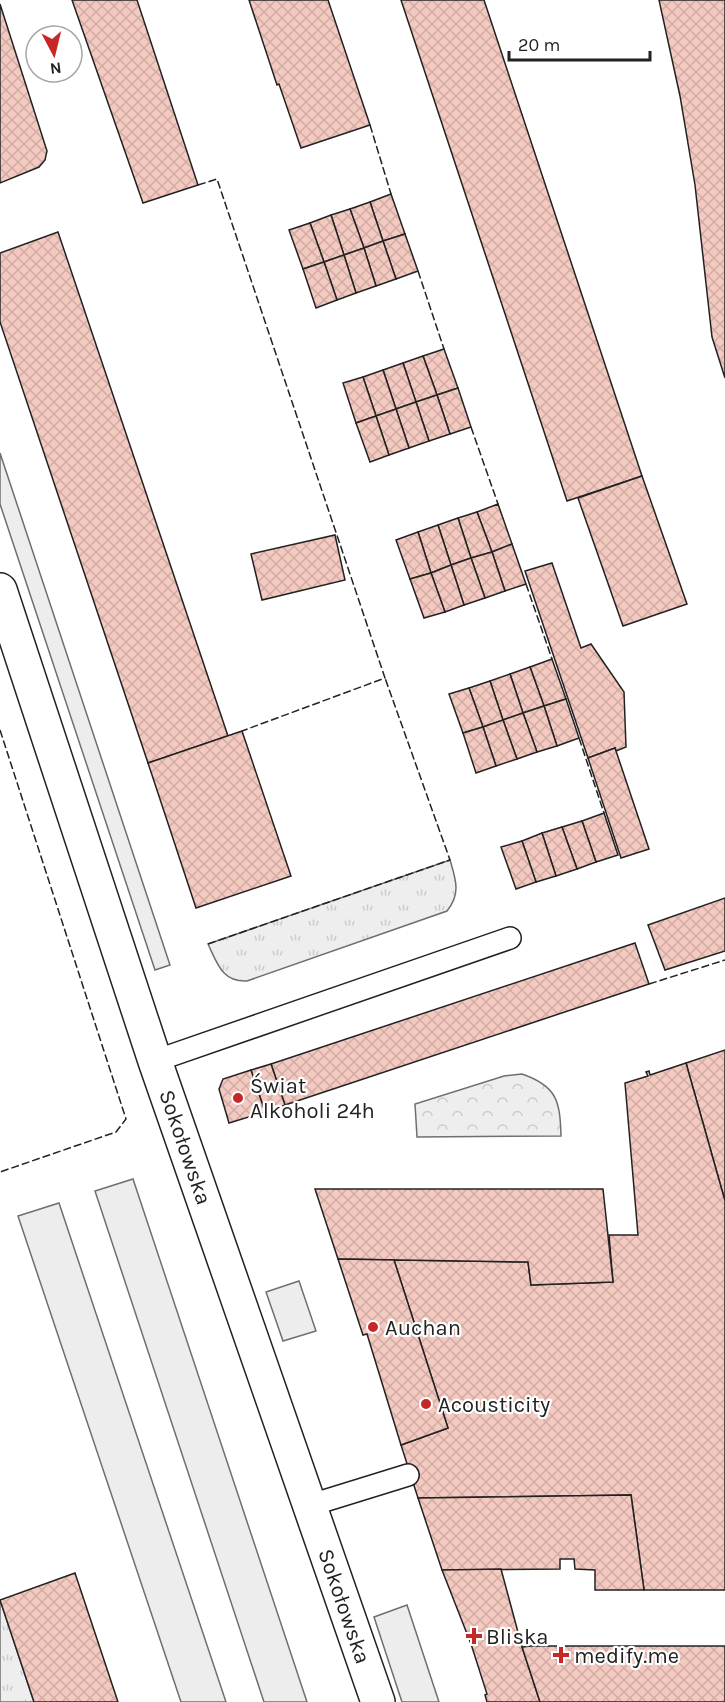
<svg xmlns="http://www.w3.org/2000/svg" width="725" height="1702" font-family="Karla,sans-serif">
<style>
.grass{fill:url(#grass-tufts);stroke:#6f6f6f;stroke-width:1.5}
.forest{fill:url(#forest-crowns);stroke:#6f6f6f;stroke-width:1.5}
.parking{fill:#ededed;stroke:#6f6f6f;stroke-width:1.5}
.building{fill:url(#building-cross-hatch);stroke:#222;stroke-width:1.5}
.lines{fill:none;stroke-linecap:round;stroke-linejoin:round}
.service-casing{stroke:#222;stroke-width:24}
.minor-casing{stroke:#222;stroke-width:36}
.service{stroke:#fff;stroke-width:21}
.minor{stroke:#fff;stroke-width:33}
.fence{stroke:#222;stroke-width:1.5;stroke-dasharray:8 3;stroke-linecap:butt}
.poi-dot{fill:#c62828;stroke:#fff;stroke-width:2}
.labels{text-anchor:middle;stroke-width:4.5;stroke-linejoin:round;paint-order:stroke}
.poi-label{font-size:22px;fill:#222;stroke:#fff;text-anchor:start}
.street-label{font-size:22px;fill:#222;stroke:#fff}
</style>
<defs>
<pattern id="grass-tufts" width="24" height="20" patternUnits="userSpaceOnUse" patternTransform="scale(1.5)"><rect width="24" height="20" fill="#eee"/><path d="M3 7l-1-3M5 7V3M7 7l1-3M15 17l-1-3M17 17v-4M19 17l1-3" fill="none" stroke="#ccc"/></pattern>
<pattern id="forest-crowns" width="20" height="18" patternUnits="userSpaceOnUse" patternTransform="scale(1.5)"><rect width="20" height="18" fill="#eee"/><path d="M2 6a3 3 0 1 1 6 0M12 15a3 3 0 1 1 6 0" fill="none" stroke="#ccc"/></pattern>
<pattern id="building-cross-hatch" width="8" height="8" patternUnits="userSpaceOnUse" patternTransform="scale(1.5)"><rect width="8" height="8" fill="#f3c9c0"/><path d="M0 0l8 8M0 8l8-8" fill="none" stroke="#d0aca5"/></pattern>
</defs>
<rect width="100%" height="100%" fill="#fff"/>
<g class="grass">
<path d="M450 860C456 880 461 894 447 911L247 981C222 982 217 963 208 944Z"/>
<path d="M0 1600 34 1702H0Z"/>
</g>
<path class="forest" d="M522 1074C557 1086 560 1101 561 1136L417 1137 415 1104 504 1076Z"/>
<g class="parking">
<path d="M0 453 170 965 155 970 0 504Z"/>
<path d="M133 1179 307 1702H264L95 1191Z"/>
<path d="M59 1203 226 1702H181L18 1216Z"/>
<path d="M299 1281 316 1331 283 1341 266 1292Z"/>
<path d="M407 1605 439 1702H402L374 1617Z"/>
</g>
<g class="building">
<path d="M72 0H137L198 185 143 203Z"/>
<path d="M249 0H328L370 125 301 148 279 84 277 85Z"/>
<path d="M401 0H484L642 476 567 501Z"/>
<path d="M659 0H725V378L712 337 695 185 680 96Z"/>
<path d="M0 4 47 151 45 160 39 167 0 183Z"/>
<path d="M391 194 405 234 383 241 370 202Z"/>
<path d="M370 202 383 241 364 248 350 209Z"/>
<path d="M350 209 364 248 344 255 331 215Z"/>
<path d="M331 215 344 255 324 262 310 223Z"/>
<path d="M310 223 324 262 303 269 289 230Z"/>
<path d="M58 232 228 736 148 763 0 322V253Z"/>
<path d="M405 234 418 271 396 279 383 241Z"/>
<path d="M383 241 396 279 376 286 364 248Z"/>
<path d="M364 248 376 286 356 293 344 255Z"/>
<path d="M344 255 356 293 337 300 324 262Z"/>
<path d="M324 262 337 300 316 308 303 269Z"/>
<path d="M444 349 458 388 437 395 423 356Z"/>
<path d="M423 356 437 395 416 402 403 363Z"/>
<path d="M403 363 416 402 396 409 383 370Z"/>
<path d="M383 370 396 409 376 416 363 377Z"/>
<path d="M363 377 376 416 356 423 343 383Z"/>
<path d="M458 388 471 427 450 434 437 395Z"/>
<path d="M437 395 450 434 429 441 416 402Z"/>
<path d="M416 402 429 441 409 448 396 409Z"/>
<path d="M396 409 409 448 389 455 376 416Z"/>
<path d="M376 416 389 455 370 462 356 423Z"/>
<path d="M642 476 687 604 623 626 578 498Z"/>
<path d="M498 504 512 544 492 552 477 512Z"/>
<path d="M477 512 492 552 471 558 458 518Z"/>
<path d="M458 518 471 558 451 565 438 525Z"/>
<path d="M438 525 451 565 431 573 418 532Z"/>
<path d="M418 532 431 573 410 579 396 540Z"/>
<path d="M335 535 345 580 262 600 251 554Z"/>
<path d="M512 544 526 584 505 591 492 552Z"/>
<path d="M492 552 505 591 485 598 471 558Z"/>
<path d="M471 558 485 598 464 605 451 565Z"/>
<path d="M552 563 581 648 591 644 624 692 626 747 616 751 615 748 588 758 525 571Z"/>
<path d="M451 565 464 605 445 612 431 573Z"/>
<path d="M431 573 445 612 424 618 410 579Z"/>
<path d="M552 659 566 699 544 706 530 667Z"/>
<path d="M530 667 544 706 523 713 510 674Z"/>
<path d="M510 674 523 713 503 720 490 681Z"/>
<path d="M490 681 503 720 483 727 469 688Z"/>
<path d="M469 688 483 727 463 733 449 694Z"/>
<path d="M566 699 579 738 557 746 544 706Z"/>
<path d="M544 706 557 746 537 752 523 713Z"/>
<path d="M523 713 537 752 517 759 503 720Z"/>
<path d="M503 720 517 759 496 766 483 727Z"/>
<path d="M483 727 496 766 476 773 463 733Z"/>
<path d="M242 731 291 876 196 908 148 763Z"/>
<path d="M615 748 649 849 621 858 588 758Z"/>
<path d="M604 813 618 855 596 862 582 821Z"/>
<path d="M582 821 596 862 577 869 562 827Z"/>
<path d="M562 827 577 869 556 876 542 833Z"/>
<path d="M542 833 556 876 536 882 522 841Z"/>
<path d="M522 841 536 882 516 889 501 847Z"/>
<path d="M725 898V951L665 970 648 925Z"/>
<path d="M635 943 649 984 285 1105 271 1064Z"/>
<path d="M725 1050V1201L686 1063Z"/>
<path d="M686 1063 725 1201V1590H644L631 1495 418 1498 401 1445 448 1428 394 1260 528 1262 531 1285 613 1282 609 1235H638L625 1083 648 1076 646 1072 649 1071 650 1075Z"/>
<path d="M271 1064 285 1105 265 1112 251 1070Z"/>
<path d="M251 1070 265 1112 229 1123 219 1089 223 1079Z"/>
<path d="M315 1189H603L613 1282 531 1285 528 1262 338 1259Z"/>
<path d="M338 1259 394 1260 448 1428 401 1445 367 1334 363 1335Z"/>
<path d="M631 1495 644 1590H595V1570L575 1569 574 1559H560V1569L442 1570 418 1498Z"/>
<path d="M501 1569 522 1647 540 1702H487L485 1695 487 1694 471 1644 442 1570Z"/>
<path d="M75 1573 118 1702H34L0 1600Z"/>
<path d="M531 1646H725V1702H540L522 1647Z"/>
</g>
<g class="lines">
<defs>
<g id="service">
<path d="M155 1061 510 938"/>
<path d="M311 1505 408 1475"/>
</g>
<path id="minor" d="M0 590 155 1061 378 1702"/>
</defs>
<use href="#service" class="service-casing"/>
<use href="#minor" class="minor-casing"/>
<use href="#service" class="service"/>
<use href="#minor" class="minor"/>
<g class="fence">
<path d="M370 125 391 194"/>
<path d="M198 185 217 179 385 678 242 731"/>
<path d="M418 271 444 349"/>
<path d="M471 427 498 504"/>
<path d="M526 584 552 659"/>
<path d="M0 730 126 1119 116 1132 0 1172"/>
<path d="M579 738 604 813"/>
<path d="M208 944 450 860 385 678"/>
<path d="M649 984 725 960"/>
</g>
</g>
<g class="poi-dot">
<circle cx="238" cy="1098" r="6"/>
<circle cx="373" cy="1327" r="6"/>
<circle cx="426" cy="1404" r="6"/>
<path d="M471 1627h6v6h6v6h-6v6h-6v-6h-6v-6h6z"/>
<path d="M558 1646h6v6h6v6h-6v6h-6v-6h-6v-6h6z"/>
</g>
<g class="labels">
<g class="poi-label">
<text x="250" y="1093">Świat<tspan x="250" dy="25">Alkoholi 24h</tspan></text>
<text x="385" y="1335">Auchan</text>
<text x="438" y="1412">Acousticity</text>
<text x="486" y="1644">Bliska</text>
<text x="574" y="1663">medify.me</text>
</g>
<g class="street-label">
<text transform="translate(186 1147) rotate(71)" y="8">Sokołowska</text>
<text transform="translate(345 1606) rotate(71)" y="8">Sokołowska</text>
</g>
</g>
<g transform="translate(54 54) rotate(173)"><circle r="28" fill="#ffffff" stroke="#a7a7a7" stroke-width="1.5"/>
<path d="M0-4.5L10 22L0 15L-10 22Z" fill="#c62828"/>
<text y="-9" font-size="16" font-weight="bold" text-anchor="middle" fill="#222222">N</text>
</g>
<path d="M509 51v9h141v-9" fill="none" stroke="#222222" stroke-width="3"/>
<text x="518" y="51" font-size="18" fill="#222222" stroke="#ffffff" stroke-width="4.5" paint-order="stroke">20 m</text>
</svg>
